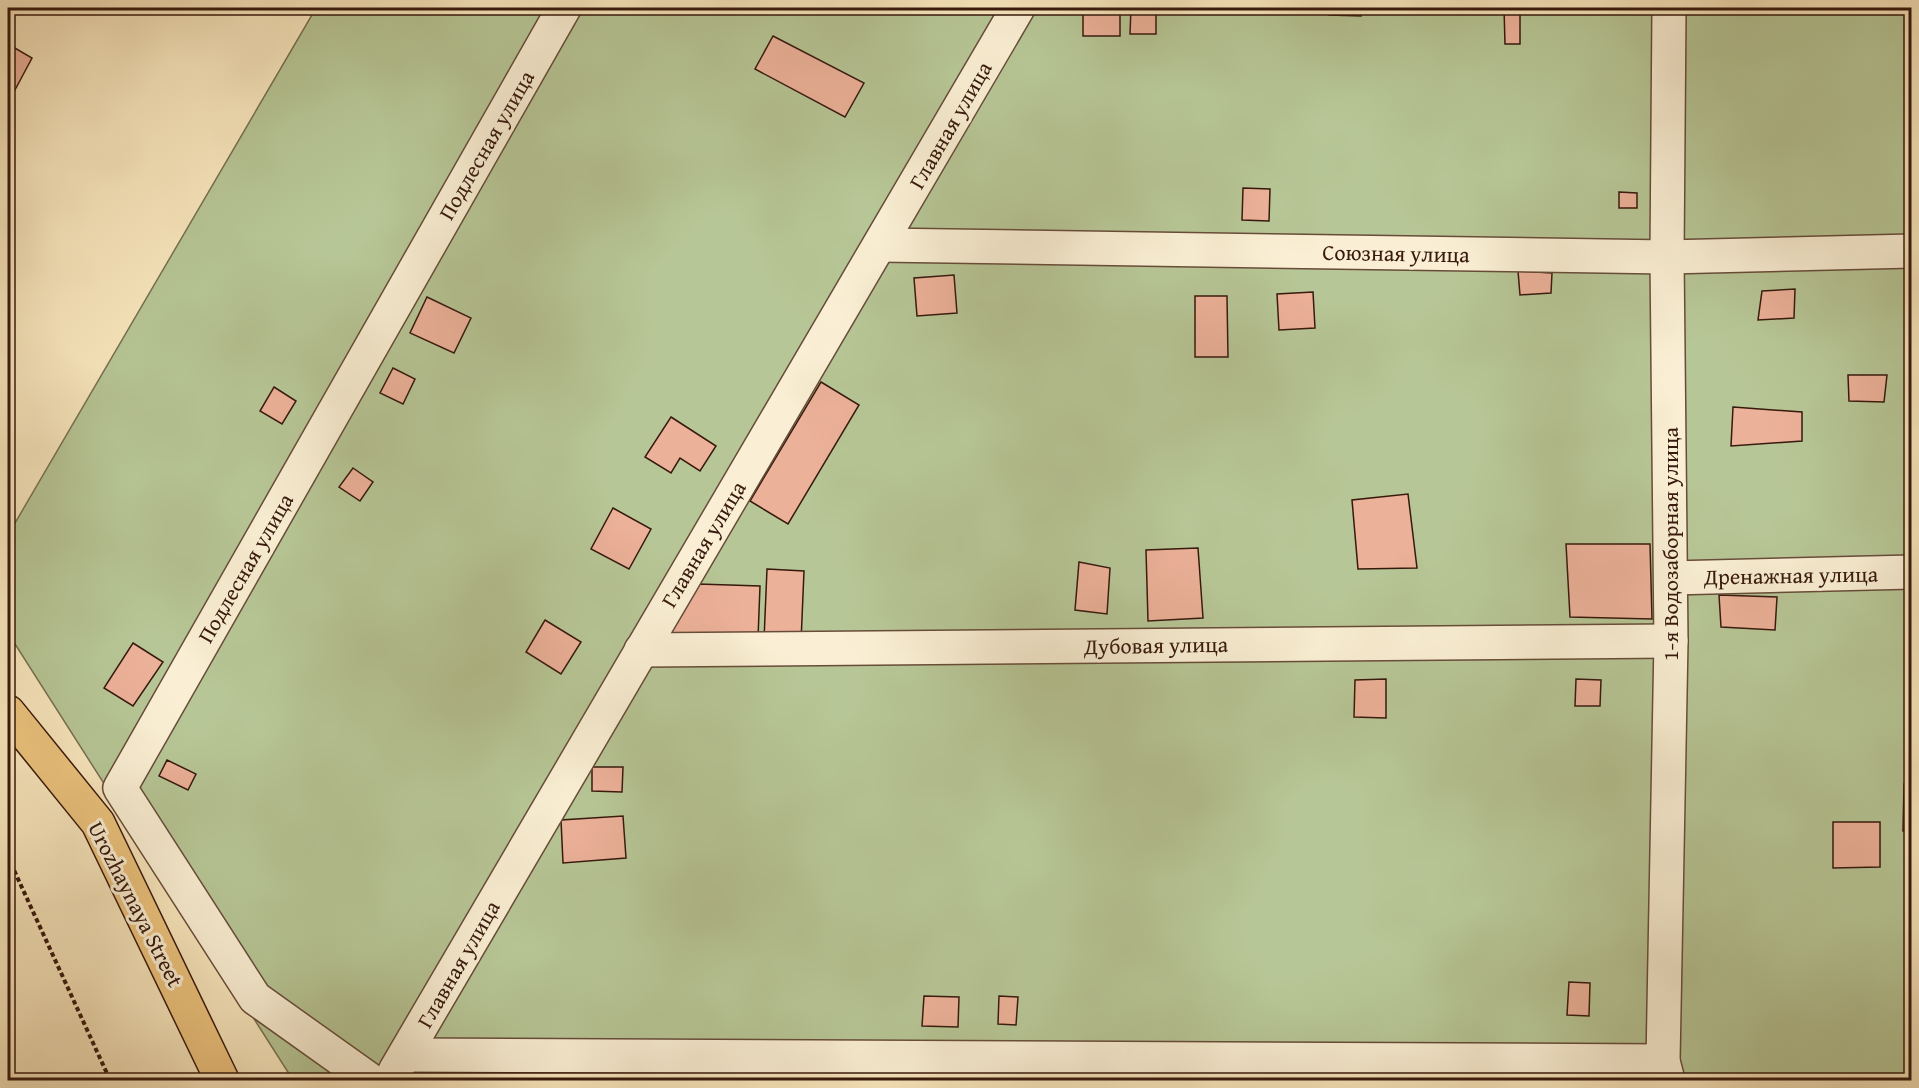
<svg xmlns="http://www.w3.org/2000/svg" width="1919" height="1088" font-family="'Gentium Book Plus',serif">
<style>
.green{fill:#b7c696;stroke:#777052;stroke-width:1.5}
.building{fill:#ecb199;stroke:#37190d;stroke-width:1.5}
.lines{fill:none;stroke-linecap:round;stroke-linejoin:round}
.minor-casing{stroke:#674c39;stroke-width:36}
.major-casing{stroke:#37190d;stroke-width:36}
.path{stroke:#37190d;stroke-width:4;stroke-dasharray:4.5 3;stroke-linecap:butt}
.minor{stroke:#faefd4;stroke-width:33}
.major{stroke:#ecc37e;stroke-width:33}
.labels{text-anchor:middle;stroke-width:6;stroke-linejoin:round;paint-order:stroke}
.street-label{font-size:22px;fill:#37190d;stroke:#faefd4}
</style>
<rect width="100%" height="100%" fill="#f8e6bd"/>
<filter id="stains"><feTurbulence type="fractalNoise" baseFrequency=".00333" numOctaves="4"/><feColorMatrix values="0 0 0 0 .2 0 0 0 0 .09 0 0 0 0 .02 0 0 0 .5 -.17"/></filter>
<radialGradient id="worn" r=".72"><stop offset=".6" stop-color="#630" stop-opacity="0"/><stop offset="1" stop-color="#630" stop-opacity=".3"/></radialGradient>
<path class="green" d="M316 8H1911V1080H293L8 633V535Z"/>
<g class="building">
<rect x="1083" y="8" width="37" height="28"/>
<path d="M1131 8H1156V34H1130Z"/>
<path d="M1329 8H1361V16L1329 15Z"/>
<path d="M1504 8H1520V44H1505Z"/>
<path d="M773 36 864 83 845 117 755 69Z"/>
<path d="M8 44 32 58 8 103Z"/>
<path d="M1243 188 1270 189 1269 221 1242 220Z"/>
<path d="M1619 192 1637 193V208H1619Z"/>
<path d="M1518 271 1552 273 1551 293 1520 295Z"/>
<path d="M954 275 957 313 917 316 914 278Z"/>
<path d="M1795 289 1794 318 1758 320 1762 291Z"/>
<path d="M1313 292 1315 328 1279 330 1277 294Z"/>
<path d="M1195 296H1227L1228 357H1195Z"/>
<path d="M427 297 471 318 454 353 410 333Z"/>
<path d="M393 368 415 379 403 404 380 393Z"/>
<path d="M1848 375H1887L1884 402 1849 401Z"/>
<path d="M821 382 859 405 788 524 750 501Z"/>
<path d="M274 387 296 401 282 424 260 411Z"/>
<path d="M1733 407 1802 412V441L1731 446Z"/>
<path d="M671 417 716 446 700 471 680 458 671 473 645 457Z"/>
<path d="M353 468 373 482 360 501 339 487Z"/>
<path d="M1408 494 1417 568 1358 569 1352 500Z"/>
<path d="M613 508 651 529 629 569 591 549Z"/>
<path d="M1566 544H1650L1652 619 1570 617Z"/>
<path d="M1198 548 1203 618 1148 621 1146 550Z"/>
<path d="M1079 562 1110 568 1107 614 1075 610Z"/>
<path d="M767 569 804 571 801 642 764 640Z"/>
<path d="M698 584 760 586 758 638 663 635Z"/>
<path d="M1719 595 1777 597 1775 630 1721 627Z"/>
<path d="M545 620 581 642 561 674 526 652Z"/>
<path d="M133 643 163 662 133 706 104 688Z"/>
<path d="M1386 679V718L1354 717 1355 680Z"/>
<path d="M1576 679 1601 680 1600 706H1575Z"/>
<path d="M167 760 196 774 188 790 159 776Z"/>
<path d="M592 767H623L622 792 592 791Z"/>
<path d="M1904 784H1912V831H1903Z"/>
<path d="M623 816 626 858 563 863 561 820Z"/>
<path d="M1833 822H1880V867L1833 868Z"/>
<path d="M1569 982 1590 983 1589 1016 1567 1015Z"/>
<path d="M924 996 959 997 958 1027 922 1026Z"/>
<path d="M999 996 1018 997 1016 1025 998 1024Z"/>
<path d="M492 1077V1080H424V1079Z"/>
</g>
<g class="lines">
<defs>
<g id="minor">
<path d="M880 245 1667 257 1912 251"/>
<path d="M1671 578 1912 572"/>
<path d="M641 650 1671 641"/>
<path d="M405 1055 1663 1061"/>
<path d="M395 1071 1018 8"/>
<path d="M370 1080 255 998 120 788 564 8"/>
<path d="M1668 1080 1663 1061 1671 641 1667 257 1669 8"/>
</g>
<path id="major" d="M8 712 98 823 222 1080"/>
</defs>
<use href="#minor" class="minor-casing"/>
<use href="#major" class="major-casing"/>
<path class="path" d="M8 857 110 1080"/>
<use href="#minor" class="minor"/>
<use href="#major" class="major"/>
</g>
<g class="labels">
<g class="street-label">
<text transform="translate(950 125) rotate(-60)" y="8">Главная улица</text>
<text transform="translate(486 145) rotate(-60)" y="8">Подлесная улица</text>
<text transform="translate(1396 253) rotate(1)" y="8">Союзная улица</text>
<text transform="translate(703 544) rotate(-59)" y="8">Главная улица</text>
<text transform="translate(1670 544) rotate(-90)" y="8">1-я Водозаборная улица</text>
<text transform="translate(245 568) rotate(-60)" y="8">Подлесная улица</text>
<text transform="translate(1791 575) rotate(-1)" y="8">Дренажная улица</text>
<text transform="translate(1156 645) rotate(-1)" y="8">Дубовая улица</text>
<text transform="translate(136 904) rotate(63)" y="8">Urozhaynaya Street</text>
<text transform="translate(458 964) rotate(-60)" y="8">Главная улица</text>
</g>
</g>
<rect width="1919" height="1088" fill="none" stroke="#f8e6bd" stroke-width="30"/>
<rect x="9" y="9" width="1901" height="1070" fill="none" stroke="#37190d" stroke-width="3"/>
<rect x="15" y="15" width="1889" height="1058" fill="none" stroke="#37190d" stroke-width="1.5"/>
<rect width="100%" height="100%" filter="url(#stains)"/>
<rect width="100%" height="100%" fill="url(#worn)"/>
</svg>
